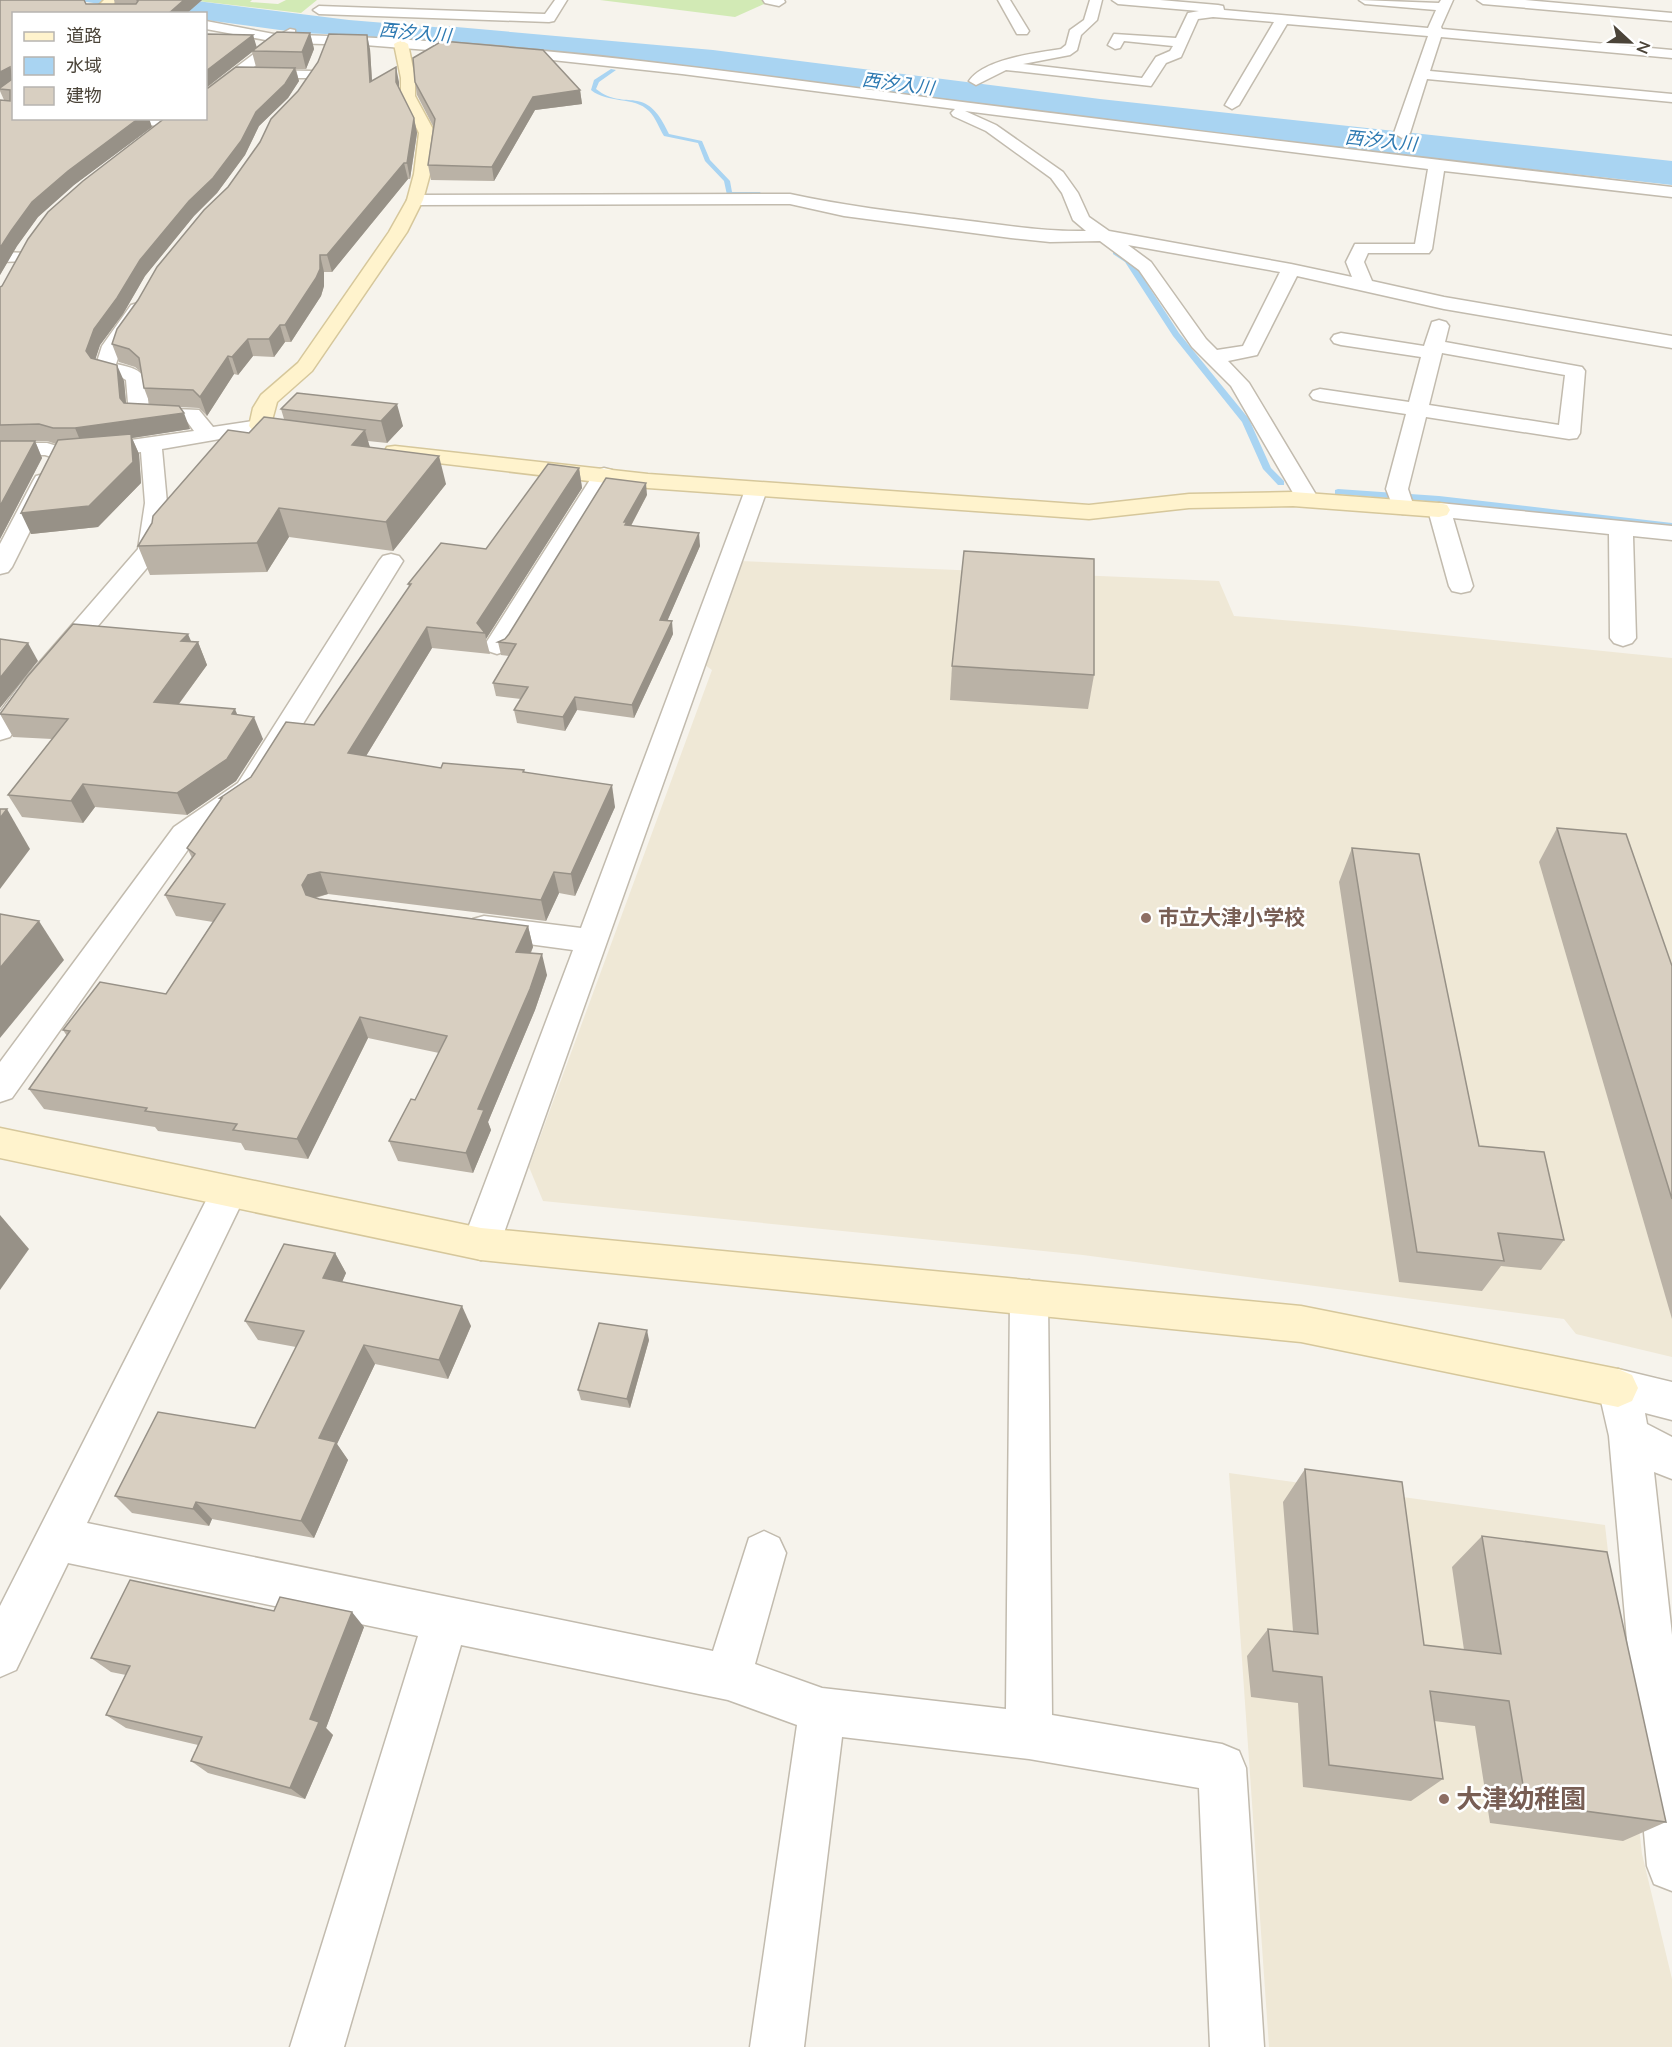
<svg xmlns="http://www.w3.org/2000/svg" width="1672" height="2047" font-family="Mulish,'Noto Sans JP',sans-serif">
<style>
.education{fill:#efe8d6}
.green{fill:#d2eab5}
.water{fill:#a9d4f2}
.lines{fill:none;stroke-linecap:round;stroke-linejoin:round}
.stream{fill:#a9d4f2;fill-rule:evenodd}
.river{fill:#a9d4f2;fill-rule:evenodd}
.street-casing{stroke:#c2bbae;stroke-width:3}
.secondary-casing{stroke:#d6c79b;stroke-width:3}
.street{fill:#fff;fill-rule:evenodd}
.secondary{fill:#fff3cd;fill-rule:evenodd}
.wall{fill:#bab2a6}
.shaded-wall{fill:#979187}
.building{fill:#d8cfc1;stroke:#979187;stroke-width:1.5}
.education-dot{fill:#8d6e63;stroke:#fff;stroke-width:2}
.labels{text-anchor:middle;stroke-width:5;stroke-linejoin:round;paint-order:stroke}
.far-water-label{font-size:18px;font-style:italic;fill:#2e7ab2;stroke:#fff}
.education-label{font-size:21px;font-weight:bold;fill:#785e54;stroke:#fff;text-anchor:start}
.near-education-label{font-size:26px;font-weight:bold;fill:#785e54;stroke:#fff;text-anchor:start}
</style>
<rect width="100%" height="100%" fill="#f6f3ec"/>
<g class="education">
<path d="M740 561 1219 581 1234 616 1344 625 1672 658V1357L1576 1334 1564 1319 1083 1255 543 1201 529 1167 712 670 705 665Z"/>
<path d="M1229 1473 1605 1525 1642 1854 1672 1979V2047H1269Z"/>
</g>
<g class="green">
<path d="M189 0H252L250 2 278 4 286 0H317L301 13Z"/>
<path d="M600 0H766L771 1 735 17Z"/>
</g>
<path class="water" d="M73 0H189L349 20 569 38 554 52 349 35 302 33 206 20V14L162 13Z"/>
<g class="lines">
<g class="stream">
<path d="M611 69 616 70 599 82 596 89C627 113 645 81 669 134L702 141 710 160 730 181 732 192H760L762 195H727L724 181 705 161 698 143 664 136C659 128 656 118 649 111 634 96 608 104 591 90L594 80Z"/>
<path d="M1113 250H1119L1131 259 1179 333 1249 419 1271 468 1284 481V485H1278L1263 469 1242 422 1173 336 1125 262 1113 254Z"/>
<path d="M1338 489 1439 496 1672 523V529L1439 502 1335 494V490Z"/>
</g>
<path class="river" d="M445 26 713 50 1100 99 1672 161V185L1100 121 713 70 433 43 428 36 433 29Z"/>
<defs>
<g id="street">
<path d="M555 0H567L554 21 549 22 319 14 313 10 319 6 545 14Z"/>
<path d="M763 0H784L785 2 779 6 765 3Z"/>
<path d="M998 0H1010L1029 31 1027 34H1017Z"/>
<path d="M1090 0H1102L1097 20 1081 35 1077 50 1070 55 1023 64 1142 78 1156 57 1170 51 1173 46 1124 41 1120 48 1115 49 1108 45 1114 34 1176 38 1188 13 1199 11 1118 4 1112 0H1160L1218 5 1223 6 1224 10 1428 28 1436 10 1365 4 1359 0 1439 3 1441 0H1453L1441 27 1442 29 1672 50V58L1441 37 1430 71 1672 94V102L1427 79 1410 133 1402 138 1394 133 1428 36 1287 24 1239 105 1232 109 1225 105 1274 22 1213 17 1198 19 1181 57 1166 63 1151 86 1006 70 976 85 969 81C984 59 1035 53 1061 49L1066 45 1070 30 1084 20Z"/>
<path d="M1477 0H1525L1672 13V21L1483 4Z"/>
<path d="M206 21 279 35 290 29 295 30V35C511 40 725 71 939 99 1183 130 1428 159 1672 187V197L1444 171 1432 249 1429 253H1368L1364 262 1372 281 1444 297 1672 336V348L1444 309 1297 276 1257 355 1228 361 1249 383 1318 498 1315 503 1307 505 1299 503 1296 498 1231 386 1192 347 1139 270 1100 241 1050 242 1011 238 844 216 790 204 415 205 407 200 415 195 790 194C845 206 898 212 954 219 998 224 1041 232 1086 231L1073 220 1062 193 1051 178 986 131 953 116 951 113 955 109 682 74 543 59 365 45 285 43 250 70 313 71 318 72 320 75 318 78H252L245 74 211 100 206 101V90L271 41 206 29ZM965 111 1428 169 1415 244H1355L1346 262 1352 277 1291 264 1109 231 1089 217 1078 193 1063 172 996 125ZM1128 245 1280 272 1243 346 1217 350 1206 339 1151 262Z"/>
<path d="M113 118H177L181 122 173 127 120 123Z"/>
<path d="M0 252 28 253 31 257 28 261 0 262Z"/>
<path d="M138 303 145 305 147 309 122 346 116 364C149 370 146 378 149 408L199 410 213 427 260 420 267 422 271 426 267 430 260 432 162 449 167 503 162 550 37 698 10 737 0 740V712L19 686 138 549 145 503 141 452 82 459H58L45 455H0V443H47L60 447H82L194 431 186 420 132 418 129 414 126 380 121 377 98 372 95 368 102 346 131 305Z"/>
<path d="M1439 320 1446 322 1449 326 1445 342 1582 367 1585 371 1580 433 1577 438 1569 439 1426 417 1408 489 1414 507 1411 512 1403 514 1395 512 1386 489 1406 414 1320 401 1313 399 1310 395 1313 391 1320 389 1409 402 1421 357 1341 345 1334 343 1331 339 1334 335 1341 333 1424 346 1432 322ZM1442 353 1565 375 1559 425 1429 405Z"/>
<path d="M604 468 612 470 615 475 510 646 506 651 497 654 488 651 484 646 593 475 596 470Z"/>
<path d="M44 474 52 476 55 481 12 567 8 572 0 574V544L33 481 36 476Z"/>
<path d="M756 483 764 485 767 490 500 1244 494 1255 481 1260 468 1255 462 1244 573 950 484 938 473 935 468 927 473 919 484 916 581 928 745 490 748 485Z"/>
<path d="M1439 503 1672 526V540L1633 536 1636 638 1632 643 1623 646 1614 643 1610 638 1609 534 1453 518 1473 586 1470 591 1461 593 1452 591 1449 586 1428 510 1431 505Z"/>
<path d="M391 554 399 556 403 561 258 797 194 841 12 1098 0 1102V1062L174 827 238 783 379 561 383 556Z"/>
<path d="M229 1177 242 1181 247 1192 87 1523 713 1651 749 1538 764 1531 779 1538 786 1553 755 1664 822 1688 1006 1709 1010 1297 1015 1285 1029 1280 1043 1285 1048 1297 1052 1715 1222 1744 1239 1751 1246 1768 1264 2047H1210L1199 1788 1029 1759 842 1737 804 2047H750L797 1725 728 1700 461 1645 344 2047H290L418 1636 68 1563 16 1670 0 1677V1606L216 1181Z"/>
<path d="M1618 1369 1672 1382V1420L1645 1413 1647 1424 1672 1437V1479L1654 1472 1672 1635V1891L1654 1884 1647 1866 1609 1436 1598 1388 1604 1375Z"/>
</g>
<g id="secondary">
<path d="M104 0H117L104 14H90Z"/>
<path d="M401 40 408 44 415 78V96L435 133 430 174 423 200 407 232 312 371 277 402 271 424 281 431 304 436 307 441 304 446C286 450 260 441 249 426L253 408 261 395 298 363 389 232 407 200 414 174 419 133 401 96V78L394 44Z"/>
<path d="M395 446 648 474 1089 505 1189 494 1293 492 1439 503 1447 505 1450 510 1447 515 1439 517 1293 506 1189 508 1089 519 648 488 387 457 384 452 387 447Z"/>
<path d="M0 1128 481 1228 1301 1306 1618 1369 1632 1375 1638 1388 1632 1401 1618 1407 1301 1342 481 1260 0 1158Z"/>
</g>
</defs>
<use href="#street" class="street-casing"/>
<use href="#secondary" class="secondary-casing"/>
<use href="#street" class="street"/>
<use href="#secondary" class="secondary"/>
</g>
<g class="wall">
<path d="M0 0 86 4H115L114 0H202L186 14H14V118L152 127 74 185 38 217 17 246 0 275V100H4L0 91Z"/>
<path d="M310 33 314 49 306 69H296L299 81 288 98 259 126 245 155 217 193 194 216 145 276 123 314 100 345 95 359 124 381 126 403 150 404 144 388 141 372 135 367 119 362 112 344 370 49 372 81 399 82V88L414 118 417 133 410 179H408L332 272H324V286L321 296 291 342H285L274 357 253 356 238 375 234 374 207 416 199 408 180 407 190 429 132 438 139 454 141 483 98 527 31 534 56 444 47 441H23H35L42 458 0 539V287L2 286 208 88 256 67 252 52 206 88V34L253 35 256 47Z"/>
<path d="M415 82 580 90 582 104 535 110 494 181 431 180 428 165 433 126 417 95Z"/>
<path d="M297 393 403 426 387 443 368 441 370 447 446 484 393 551 289 537 267 572 150 575 138 546 249 433 284 419 281 409Z"/>
<path d="M579 468 582 488 486 639 490 654 432 648 366 756 441 768 524 770 525 773 615 807 575 896 559 893 546 921 328 894 316 898 528 926 533 947 531 953 547 975 535 1010 488 1122 491 1130 473 1173 398 1161 389 1141 415 1100 439 1053 368 1038 308 1159 245 1150 241 1143 158 1131 155 1127 44 1109 29 1089 67 1036 63 1030 166 994 213 922 176 916 165 895 192 858 187 848 221 800 220 798 251 777 314 725 409 587 408 584 486 549Z"/>
<path d="M647 495 631 526 700 546 667 621 673 634 634 718 577 710 565 731 517 723 514 710 521 699 496 696 493 683 509 656 501 655 498 642 505 639Z"/>
<path d="M191 642H198L207 665 179 704 238 715 263 739 236 781 187 815 95 807 83 823 22 817 8 795 52 739 13 737 0 714Z"/>
<path d="M952 666 1094 675 1088 709 950 700Z"/>
<path d="M1557 828 1672 966V1319L1539 862Z"/>
<path d="M1352 848 1479 1146 1564 1240 1541 1270 1501 1266 1482 1291 1399 1282 1339 882Z"/>
<path d="M335 1253 346 1273 342 1282 471 1326 448 1379 375 1364 337 1444 348 1460 314 1538 212 1519 209 1526 132 1513 115 1496 255 1428 296 1347 258 1340 245 1321Z"/>
<path d="M649 1340 630 1408 581 1400 578 1390Z"/>
<path d="M1305 1469 1424 1645 1464 1650 1452 1567 1482 1536 1666 1822 1623 1841 1490 1823 1475 1726 1434 1721 1443 1779 1411 1801 1303 1787 1298 1703 1251 1697 1247 1656 1268 1629 1293 1631 1283 1502Z"/>
<path d="M274 1611 364 1627 326 1728 333 1735 305 1799 208 1773 191 1761 198 1745 126 1728 106 1715 126 1675 111 1672 91 1658Z"/>
</g>
<g class="shaded-wall">
<path d="M184 0H202L186 14H168Z"/>
<path d="M310 33 314 49 306 69 302 52Z"/>
<path d="M253 35 257 48 252 51V52L206 88V71Z"/>
<path d="M367 35 370 49 373 97 370 82Z"/>
<path d="M10 67 14 82 0 88V72Z"/>
<path d="M396 67 399 82V97L396 82Z"/>
<path d="M295 68 299 81 288 98 259 126 245 155 217 193 194 216 145 276 123 314 100 345 93 367 86 351 94 329 140 260 256 112Z"/>
<path d="M580 90 582 104 535 110 494 181 492 167 533 97Z"/>
<path d="M139 118H149L152 127 74 185 38 217 17 246 0 275V248L11 231 32 202 68 171Z"/>
<path d="M414 118 417 133 410 179 407 163Z"/>
<path d="M404 163 408 179 332 272 327 255Z"/>
<path d="M320 255 324 272V286L321 296 291 342 285 325Z"/>
<path d="M280 325 285 342 274 357 269 339Z"/>
<path d="M248 339 253 356 238 375 232 357Z"/>
<path d="M228 356 234 374 207 416 200 397Z"/>
<path d="M117 365 124 381 127 414 120 398Z"/>
<path d="M397 404 403 426 387 443 381 421Z"/>
<path d="M184 413 190 429 132 438 139 454 141 483 98 527 31 534 21 513 82 445 75 428Z"/>
<path d="M365 430 373 459 352 445Z"/>
<path d="M35 441 42 458 0 539V506Z"/>
<path d="M439 456 446 484 393 551 386 522Z"/>
<path d="M579 468 582 488 486 639 485 633 477 623Z"/>
<path d="M646 483 647 495 628 531 624 522Z"/>
<path d="M279 508 289 537 267 572 257 543Z"/>
<path d="M699 533 700 546 662 633 660 620Z"/>
<path d="M672 621 673 634 634 718 632 705Z"/>
<path d="M427 627 432 648 355 774 348 753Z"/>
<path d="M188 634 194 648 198 642 207 665 164 724 154 702 181 641Z"/>
<path d="M28 643 38 661 0 708V678Z"/>
<path d="M575 697 577 710 565 731 563 717Z"/>
<path d="M235 709 244 731 232 714Z"/>
<path d="M254 717 263 739 236 781 187 815 177 793Z"/>
<path d="M83 784 95 807 83 823 71 801Z"/>
<path d="M612 785 615 807 575 896 571 874Z"/>
<path d="M7 809 30 849 0 889V818Z"/>
<path d="M320 872 328 894 316 897 311 906 302 885 308 875Z"/>
<path d="M554 872 559 893 546 921 541 900Z"/>
<path d="M39 921 64 960 0 1038V968Z"/>
<path d="M528 926 533 947 521 973 516 952Z"/>
<path d="M542 954 547 975 535 1010 488 1122 491 1130 473 1173 466 1153 478 1109Z"/>
<path d="M360 1017 368 1038 308 1159 297 1139Z"/>
<path d="M0 1215 29 1249 0 1290Z"/>
<path d="M335 1253 346 1273 335 1298 323 1278Z"/>
<path d="M462 1306 471 1326 448 1379 439 1360Z"/>
<path d="M647 1330 649 1340 630 1408 627 1399Z"/>
<path d="M364 1345 375 1364 337 1444 348 1460 314 1538 301 1521 319 1438Z"/>
<path d="M196 1502 212 1519 209 1526 193 1509Z"/>
<path d="M352 1612 364 1627 326 1728 333 1735 305 1799 290 1788 310 1719Z"/>
</g>
<g class="building">
<path d="M0 0H84L86 4H136L138 1 137 0H184L168 14H14V118H139L68 171 32 202 11 231 0 248V100L10 101V90L0 89V88L11 80 10 67 0 72Z"/>
<path d="M277 32 310 33 302 52 252 51Z"/>
<path d="M206 34 253 35 206 71Z"/>
<path d="M329 34 367 35 370 82 396 67V82L414 118 407 163H404L327 255H320V269L316 278 285 325H280L269 339H248L232 357 228 356 200 397 193 390 144 388 139 358 129 349 112 344 117 329 138 300 157 267 204 210 228 187 260 142 271 119 298 91 318 62Z"/>
<path d="M442 41 543 50 580 90 533 97 492 167 428 165 435 119 415 82 413 58Z"/>
<path d="M236 67 295 68 285 84 256 112 241 141 213 178 189 201 140 260 117 298 94 329 86 351 91 358 117 365 120 398 124 403 179 406 184 413 75 428H53L39 424 0 425V287L2 286 28 239 48 212 83 181 165 118H206V88H208Z"/>
<path d="M297 393 397 404 381 421 281 409Z"/>
<path d="M264 417 365 430 352 445 439 456 386 522 279 508 257 543 138 546 152 523 153 516 228 430 249 433Z"/>
<path d="M131 434 133 462 89 506 21 513 58 440Z"/>
<path d="M0 441H35L0 506Z"/>
<path d="M548 464 579 468 477 623 485 633 427 627 348 753 441 768 443 763 524 770 523 772 612 785 571 874 554 872 541 900 320 872 308 875 302 885 306 895 319 899 528 926 516 952 542 954 530 989 478 1109 484 1110 466 1153 389 1141 411 1099 415 1100 447 1036 360 1017 297 1139 233 1130 237 1124 145 1111 147 1108 29 1089 70 1031 63 1030 100 982 166 994 225 904 165 895 195 854 187 848 222 798H220L251 777 286 722 314 725 411 584H408L441 543 486 549Z"/>
<path d="M606 478 646 483 624 522H627L625 525 699 533 660 620 672 621 632 705 575 697 563 717 514 710 528 687 493 683 516 644 498 642 505 639 509 634Z"/>
<path d="M964 551 1094 559V675L952 666Z"/>
<path d="M73 624 188 634 181 641 198 642 154 702 235 709 232 714 254 717 227 759 177 793 83 784 71 801 8 795 68 719 0 714 27 677Z"/>
<path d="M0 639 28 643 0 678Z"/>
<path d="M0 809H7L0 818Z"/>
<path d="M1557 828 1626 834 1672 966V1199Z"/>
<path d="M1352 848 1419 854 1479 1146 1544 1152 1564 1240 1498 1233 1504 1261 1417 1252Z"/>
<path d="M0 914 39 921 0 968Z"/>
<path d="M284 1244 335 1253 323 1278 462 1306 439 1360 364 1345 319 1438 336 1442 301 1521 196 1502 193 1509 115 1496 158 1412 255 1428 304 1331 245 1321Z"/>
<path d="M599 1323 647 1330 627 1399 578 1390Z"/>
<path d="M1305 1469 1402 1482 1424 1645 1501 1654 1482 1536 1607 1552 1666 1822 1526 1803 1509 1701 1430 1691 1443 1779 1329 1765 1322 1677 1273 1671 1268 1629 1318 1634Z"/>
<path d="M130 1580 274 1611 280 1597 352 1612 310 1719 319 1722 290 1788 191 1761 202 1737 106 1715 130 1666 91 1658Z"/>
</g>
<g class="education-dot">
<circle cx="1146" cy="918" r="6"/>
<circle cx="1444" cy="1799" r="6"/>
</g>
<g class="labels">
<g class="far-water-label">
<text transform="translate(415 33) rotate(5)" y="6">西汐入川</text>
<text transform="translate(898 84) rotate(7)" y="6">西汐入川</text>
<text transform="translate(1381 141) rotate(6)" y="6">西汐入川</text>
</g>
<g class="education-label">
<text x="1158" y="925">市立大津小学校</text>
</g>
<g class="near-education-label">
<text x="1456" y="1808">大津幼稚園</text>
</g>
</g>
<rect x="12" y="12" width="195" height="108" fill="#ffffff" stroke="#b7b4b0" stroke-width="1.5"/>
<rect x="24" y="32" width="30" height="9" fill="#fff3cd" stroke="#b7b4b0" stroke-width="1.5"/>
<text x="66" y="42" font-size="18" fill="#4b4439">道路</text>
<rect x="24" y="57" width="30" height="18" fill="#a9d4f2" stroke="#b7b4b0" stroke-width="1.5"/>
<text x="66" y="72" font-size="18" fill="#4b4439">水域</text>
<rect x="24" y="87" width="30" height="18" fill="#d8cfc1" stroke="#b7b4b0" stroke-width="1.5"/>
<text x="66" y="102" font-size="18" fill="#4b4439">建物</text>
<g transform="translate(1630 42) rotate(112)" stroke="#ffffff" stroke-width="4.5" paint-order="stroke">
<path d="M0-4.5L10 22L0 15L-10 22Z" fill="#4b4439"/>
<text y="-9" font-size="16" font-weight="bold" text-anchor="middle" fill="#4b4439">N</text>
</g>
</svg>
